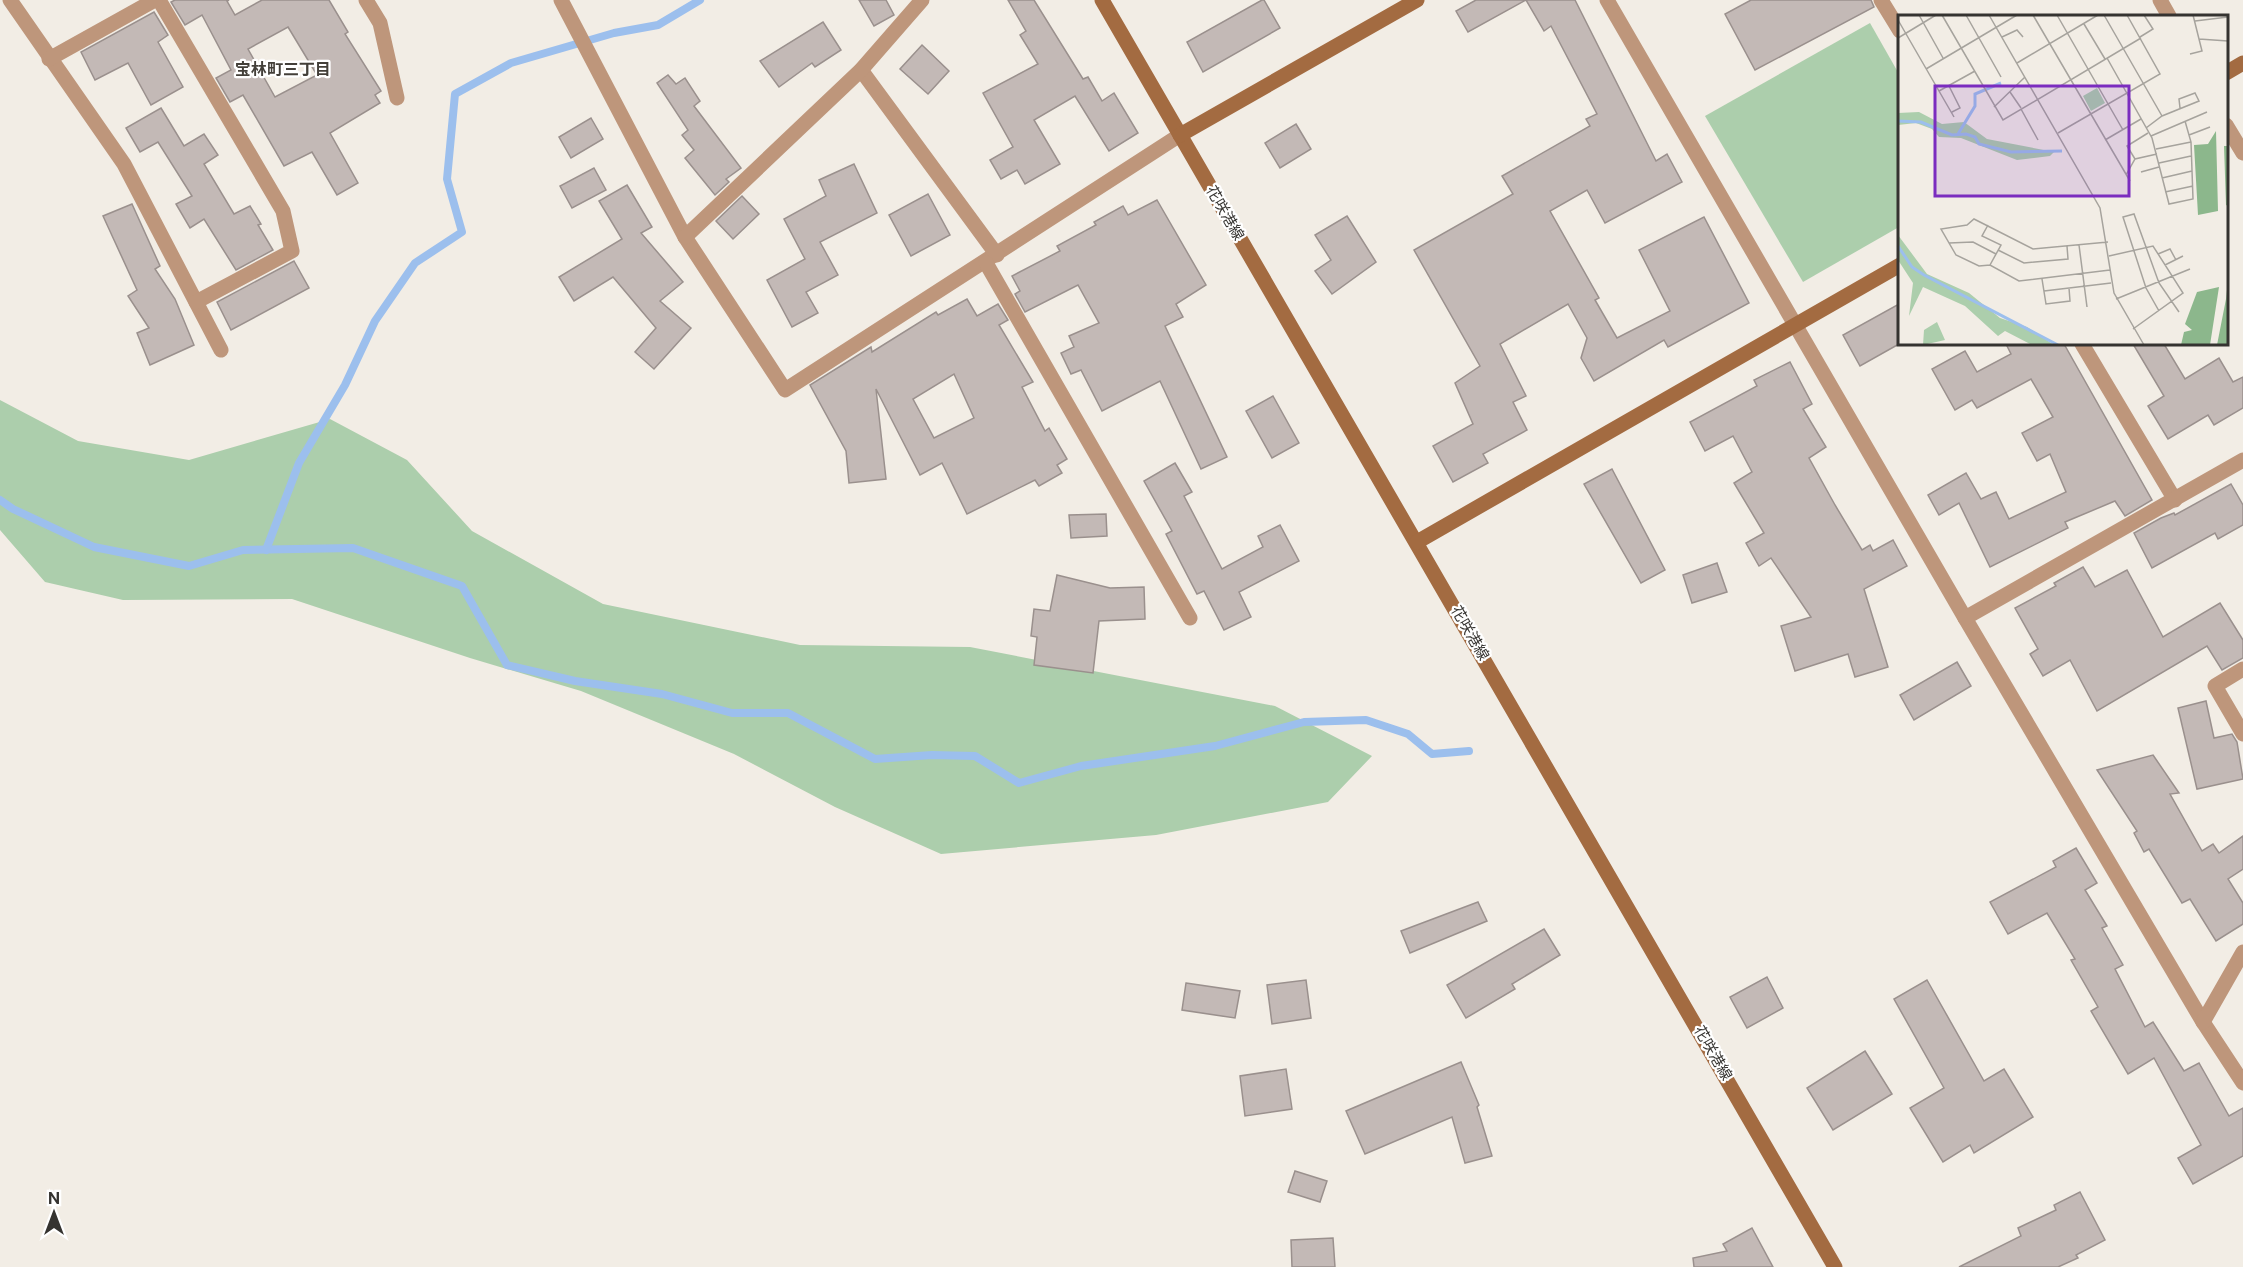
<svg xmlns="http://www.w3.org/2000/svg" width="2243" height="1267" font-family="'Public Sans','Noto Sans JP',sans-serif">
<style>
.green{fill:#acceac}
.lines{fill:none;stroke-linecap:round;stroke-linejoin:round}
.stream{stroke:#9cbfed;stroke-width:8}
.building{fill:#c3b9b6;stroke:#9a908d;stroke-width:1.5;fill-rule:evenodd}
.street{stroke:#be967b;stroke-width:15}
.secondary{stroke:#a36b41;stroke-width:15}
.labels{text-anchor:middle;stroke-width:4.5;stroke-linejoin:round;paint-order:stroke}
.street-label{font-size:15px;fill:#353330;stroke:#fff}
.neighbourhood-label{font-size:16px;font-weight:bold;fill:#433f39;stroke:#fff}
.inset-river{fill:none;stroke:#9cbfed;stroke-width:3}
.inset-road{fill:none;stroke:#a6a39d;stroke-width:1.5}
.view{fill:#7b2cbf;fill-opacity:0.15;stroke:#7b2cbf;stroke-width:3}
.inset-edge{fill:none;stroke:#353330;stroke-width:3}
</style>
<rect width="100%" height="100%" fill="#f2ede5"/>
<g class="green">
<path d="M1870 23 1899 74V227L1803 282 1705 116Z"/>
<path d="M0 400 78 441 189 460 330 419 407 460 472 531 603 604 800 645 970 647 1275 706 1372 756 1328 802 1156 835 941 854 835 807 734 754 581 691 470 658 292 599 123 600 45 582 0 530Z"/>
</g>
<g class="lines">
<g class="stream">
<path d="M0 500 13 509 94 547 189 566 243 550 353 548 462 586 507 665 575 681 662 694 732 713H788L875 759 932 755 975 756 1019 783 1081 766 1215 746 1304 722 1366 720 1408 734 1432 754 1469 751"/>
<path d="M266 550 299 463 345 385 375 321 415 263 462 232 447 179 455 94 511 63 614 33 658 25 700 0"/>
</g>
</g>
<g class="building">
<path d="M175 0H229L227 1 235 15 262 0H329L348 32 345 34 381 91 375 95 380 103 330 133 358 183 337 195 312 152 284 166 243 95 230 102 216 78 231 70 202 15 185 25 171 2ZM288 27 317 75 275 97 248 49Z"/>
<path d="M859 0H886L894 15 874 26Z"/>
<path d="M1008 0H1034L1083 79 1088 77 1102 101 1114 93 1138 133 1109 151 1075 96 1034 120 1060 164 1025 184 1017 170 1001 179 990 160 1013 147 983 93 1038 64 1020 35 1026 31Z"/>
<path d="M1262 0H1264L1280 28 1203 72 1187 42Z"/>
<path d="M1476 0H1526L1468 32 1456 11Z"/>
<path d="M1526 0H1575L1656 161 1667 154 1682 182 1605 223 1587 190 1550 211 1599 298 1595 300 1617 338 1670 311 1639 250 1704 217 1749 303 1668 347 1664 340 1594 381 1581 358 1587 338 1568 304 1500 344 1526 396 1513 402 1527 430 1483 454 1488 463 1453 482 1433 446 1473 424 1455 383 1480 366 1414 250 1513 194 1502 176 1590 126 1586 119 1597 114 1551 26 1544 31Z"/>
<path d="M1751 0H1871L1874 7 1755 70 1725 14Z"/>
<path d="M154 12 168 35 158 42 183 87 151 105 128 63 95 80 81 52Z"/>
<path d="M823 22 841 50 815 67 812 63 779 87 760 61Z"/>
<path d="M922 45 949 71 928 94 900 69Z"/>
<path d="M668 75 676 84 685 78 700 101 694 106 741 168 726 179 729 182 715 195 685 158 694 150 682 135 688 130 657 83Z"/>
<path d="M161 108 184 146 204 134 218 155 204 164 234 214 250 206 261 224 258 225 273 250 236 270 204 219 190 228 176 204 192 196 158 142 140 152 126 128Z"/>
<path d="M591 118 603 139 571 158 559 137Z"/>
<path d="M1296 124 1311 149 1280 168 1265 143Z"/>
<path d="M854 164 877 213 820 242 838 275 806 292 818 313 792 327 767 280 805 259 784 219 826 196 819 180Z"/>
<path d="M594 168 606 190 572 208 560 186Z"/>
<path d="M627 185 652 227 641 233 683 282 660 301 691 328 654 369 635 352 656 328 613 277 574 301 559 277 622 239 599 201Z"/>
<path d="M928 194 950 235 911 256 889 215Z"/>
<path d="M742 196 759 214 733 239 716 221Z"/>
<path d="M1157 200 1206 285 1176 304 1183 317 1165 326 1227 457 1201 469 1160 381 1102 411 1081 370 1071 374 1061 353 1074 347 1069 336 1099 323 1078 285 1025 312 1015 294 1020 291 1012 276 1060 251 1057 246 1096 225 1094 222 1123 206 1128 215Z"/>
<path d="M132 204 160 266 155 269 175 299 194 345 150 365 137 333 149 328 128 296 137 290 103 216Z"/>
<path d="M1347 216 1376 262 1332 294 1315 271 1331 260 1315 235Z"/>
<path d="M294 261 309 288 231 330 217 302Z"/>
<path d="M967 299 977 316 998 304 1008 320 999 325 1033 382 1022 387 1045 431 1049 428 1067 459 1057 465 1062 473 1039 486 1035 480 967 514 942 463 920 475 876 389 886 479 849 483 846 451 810 385 871 347 872 352 936 312 938 315ZM954 374 974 418 934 438 913 399Z"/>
<path d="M1899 304V344L1860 366 1843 335Z"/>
<path d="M2006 344H2064L2152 500 2125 516 2115 501 2065 522 2068 528 1990 567 1959 503 1939 515 1928 495 1966 473 1981 499 1996 492 2009 519 2066 492 2050 454 2037 461 2022 433 2053 417 2031 379 1977 408 1972 400 1955 410 1932 369 1965 351 1977 372 2011 354Z"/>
<path d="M2133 344H2164L2185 379 2219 358 2233 382 2243 377V408L2214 425 2208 415 2168 439 2148 406 2164 396Z"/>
<path d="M1790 362 1812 404 1803 409 1826 447 1809 458 1835 505 1862 550 1870 545 1873 551 1893 540 1907 566 1864 589 1888 667 1855 677 1848 654 1795 671 1781 626 1811 617 1771 558 1759 566 1746 543 1764 533 1734 483 1752 472 1733 436 1705 451 1690 422 1757 386 1754 380Z"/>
<path d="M1273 396 1299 443 1272 458 1246 411Z"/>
<path d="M1175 463 1192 492 1184 496 1222 569 1263 547 1258 536 1280 525 1299 561 1239 592 1251 617 1224 630 1204 591 1197 594 1166 534 1172 531 1144 481Z"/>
<path d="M1612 469 1665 570 1641 583 1584 484Z"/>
<path d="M2231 484 2243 505V525L2218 539 2215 533 2152 568 2134 533 2161 518 2174 513 2175 515Z"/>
<path d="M1106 514 1107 536 1071 538 1069 515Z"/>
<path d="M1717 563 1727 592 1692 603 1683 575Z"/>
<path d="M2083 567 2095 587 2127 570 2163 637 2220 603 2243 640V658L2222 670 2207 646 2097 711 2070 660 2043 676 2030 654 2038 649 2015 608 2056 586 2054 583Z"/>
<path d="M1057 575 1110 588 1144 587 1145 619 1099 621 1093 673 1034 665 1037 637 1031 636 1034 609 1050 611Z"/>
<path d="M1957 662 1971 686 1914 720 1900 695Z"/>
<path d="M2206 701 2214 738 2232 734 2237 742 2243 779 2197 789 2178 708Z"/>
<path d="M2153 755 2179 793 2170 794 2202 851 2213 844 2219 853 2243 836V869L2228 879 2243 903V924L2216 941 2190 899 2182 903 2149 849 2144 852 2134 833 2137 831 2097 770Z"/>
<path d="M2076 848 2097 883 2085 890 2107 926 2102 928 2123 965 2115 969 2145 1027 2153 1022 2184 1071 2199 1063 2229 1116 2243 1108V1156L2193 1184 2178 1158 2201 1145 2154 1058 2128 1074 2091 1011 2098 1007 2071 960 2075 959 2047 913 2008 934 1990 902 2056 867 2053 861Z"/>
<path d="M1478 902 1487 921 1410 953 1401 931Z"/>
<path d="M1544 929 1560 955 1512 984 1515 989 1466 1018 1447 985Z"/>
<path d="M1767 977 1783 1008 1747 1028 1730 997Z"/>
<path d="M1306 980 1311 1018 1272 1024 1267 985Z"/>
<path d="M1927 980 1984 1081 2004 1069 2033 1117 1974 1153 1970 1145 1943 1162 1910 1108 1944 1088 1894 999Z"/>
<path d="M1186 983 1240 991 1235 1018 1182 1010Z"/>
<path d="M1865 1051 1892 1094 1833 1130 1807 1088Z"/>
<path d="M1461 1062 1479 1105 1477 1107 1492 1156 1465 1163 1452 1117 1365 1154 1346 1111Z"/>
<path d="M1286 1069 1292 1109 1245 1116 1240 1076Z"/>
<path d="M1295 1171 1327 1181 1320 1202 1288 1192Z"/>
<path d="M2080 1192 2105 1240 2076 1255 2078 1258 2058 1267H1959L2021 1236 2018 1228 2056 1210 2054 1205Z"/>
<path d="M1752 1228 1773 1267H1694L1693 1258 1727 1251 1723 1244Z"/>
<path d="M1333 1238 1335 1267H1292L1291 1240Z"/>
</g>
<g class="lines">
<g class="street">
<path d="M10 0 124 164 221 350"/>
<path d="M159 0 283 211 292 251 196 302"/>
<path d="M366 0 380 23 397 98"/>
<path d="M561 0 685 237 785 390 1180 135"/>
<path d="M1607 0 1965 618 2203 1022 2243 1083"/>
<path d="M1881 0 1900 31"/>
<path d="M2160 0 2169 16"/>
<path d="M49 59 155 0"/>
<path d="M861 70 997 255"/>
<path d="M2226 125 2243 153"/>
<path d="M685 237 861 70 922 0"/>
<path d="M986 263 1190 618"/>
<path d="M2082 344 2175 500"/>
<path d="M1965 618 2243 460"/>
<path d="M2243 669 2215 686 2243 734"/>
<path d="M2203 1022 2243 952"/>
</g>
<g class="secondary">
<path d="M1102 0 1835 1267"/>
<path d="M2226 73 2243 63"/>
<path d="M1180 135 1417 0"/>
<path d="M1417 542 1900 265"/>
</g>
</g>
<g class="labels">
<g class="street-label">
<text transform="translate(1225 213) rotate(60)" y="5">花咲港線</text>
<text transform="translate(1470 633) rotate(60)" y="5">花咲港線</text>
<text transform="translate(1713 1053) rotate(60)" y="5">花咲港線</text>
</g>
<g class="neighbourhood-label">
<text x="283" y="75">宝林町三丁目</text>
</g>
</g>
<g transform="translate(1898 15)">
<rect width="330" height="330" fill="#f2ede5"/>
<path d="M199 73 207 88 193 96 185 81ZM21 97 44 109 66 107 89 124 156 137 152 141 119 145 63 123 41 122 34 114 18 108 0 110V98ZM0 220 29 259 71 278 102 303 129 312 156 330H134L107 316 100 321 67 291 25 272 11 301 15 268 0 245ZM39 307 47 325 25 330 26 315Z" fill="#acceac"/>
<path d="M318 116 320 196 300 200 296 130 310 129ZM326 131H330V191L328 190ZM330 266V330H319L328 284ZM321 272 312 330H283L286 317 294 315 287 309 299 277Z" fill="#8cb78c"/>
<path class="inset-river" d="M0 106 23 107 54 120 68 119 77 122 81 129 113 137 164 136M60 119 77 91V79L103 68M0 231 14 252 26 260 160 330"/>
<path class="inset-road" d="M21 0 45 43M44 0 105 105 243 23M68 0 103 62M91 0 202 193 216 278 246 330M135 0 232 166M159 0 225 115M206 0 264 101M0 5 56 102M297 6 330 2M186 9 207 44M104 22 119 15 125 22M242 22 255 14 246 0M0 23 38 0M301 24 330 26M292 39 304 36 295 0M209 43 254 123 271 189 295 184 293 127 287 106M119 48 200 0M28 54 119 0M51 71 62 93 54 97M41 76 77 56M112 77 123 93M96 92 127 62M123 94 140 125M248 113 264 101 301 86 297 78 281 84 282 93M160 118 262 59 229 0M291 120 312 112M253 121 309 97M207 125 243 104M258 134 293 127M237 144 229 131 250 118M261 148 293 141M243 157 261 152M228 160 237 144 259 139M264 163 294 156M267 177 295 171M90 210 84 221 103 230 92 250M210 227 135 234 76 204 69 210 43 214 58 240 81 251 92 250 121 266 212 255M51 228 75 227 98 239M181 230 189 292M100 235 126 248 170 244 169 231M260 239 272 234 278 245M211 241 255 231 285 278 235 314M267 250 285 241M144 264 148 289 172 286 171 273M146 276 213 268M218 284 292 254M261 296 248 273 225 202 236 199 261 268 281 297"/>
<path class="view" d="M37 71H231V181H37Z"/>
<rect width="330" height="330" class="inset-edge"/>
</g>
<g transform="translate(54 1213)" stroke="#ffffff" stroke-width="4.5" paint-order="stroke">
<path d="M0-4.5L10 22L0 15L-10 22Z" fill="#353330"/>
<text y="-9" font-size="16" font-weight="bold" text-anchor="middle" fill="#353330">N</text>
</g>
</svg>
